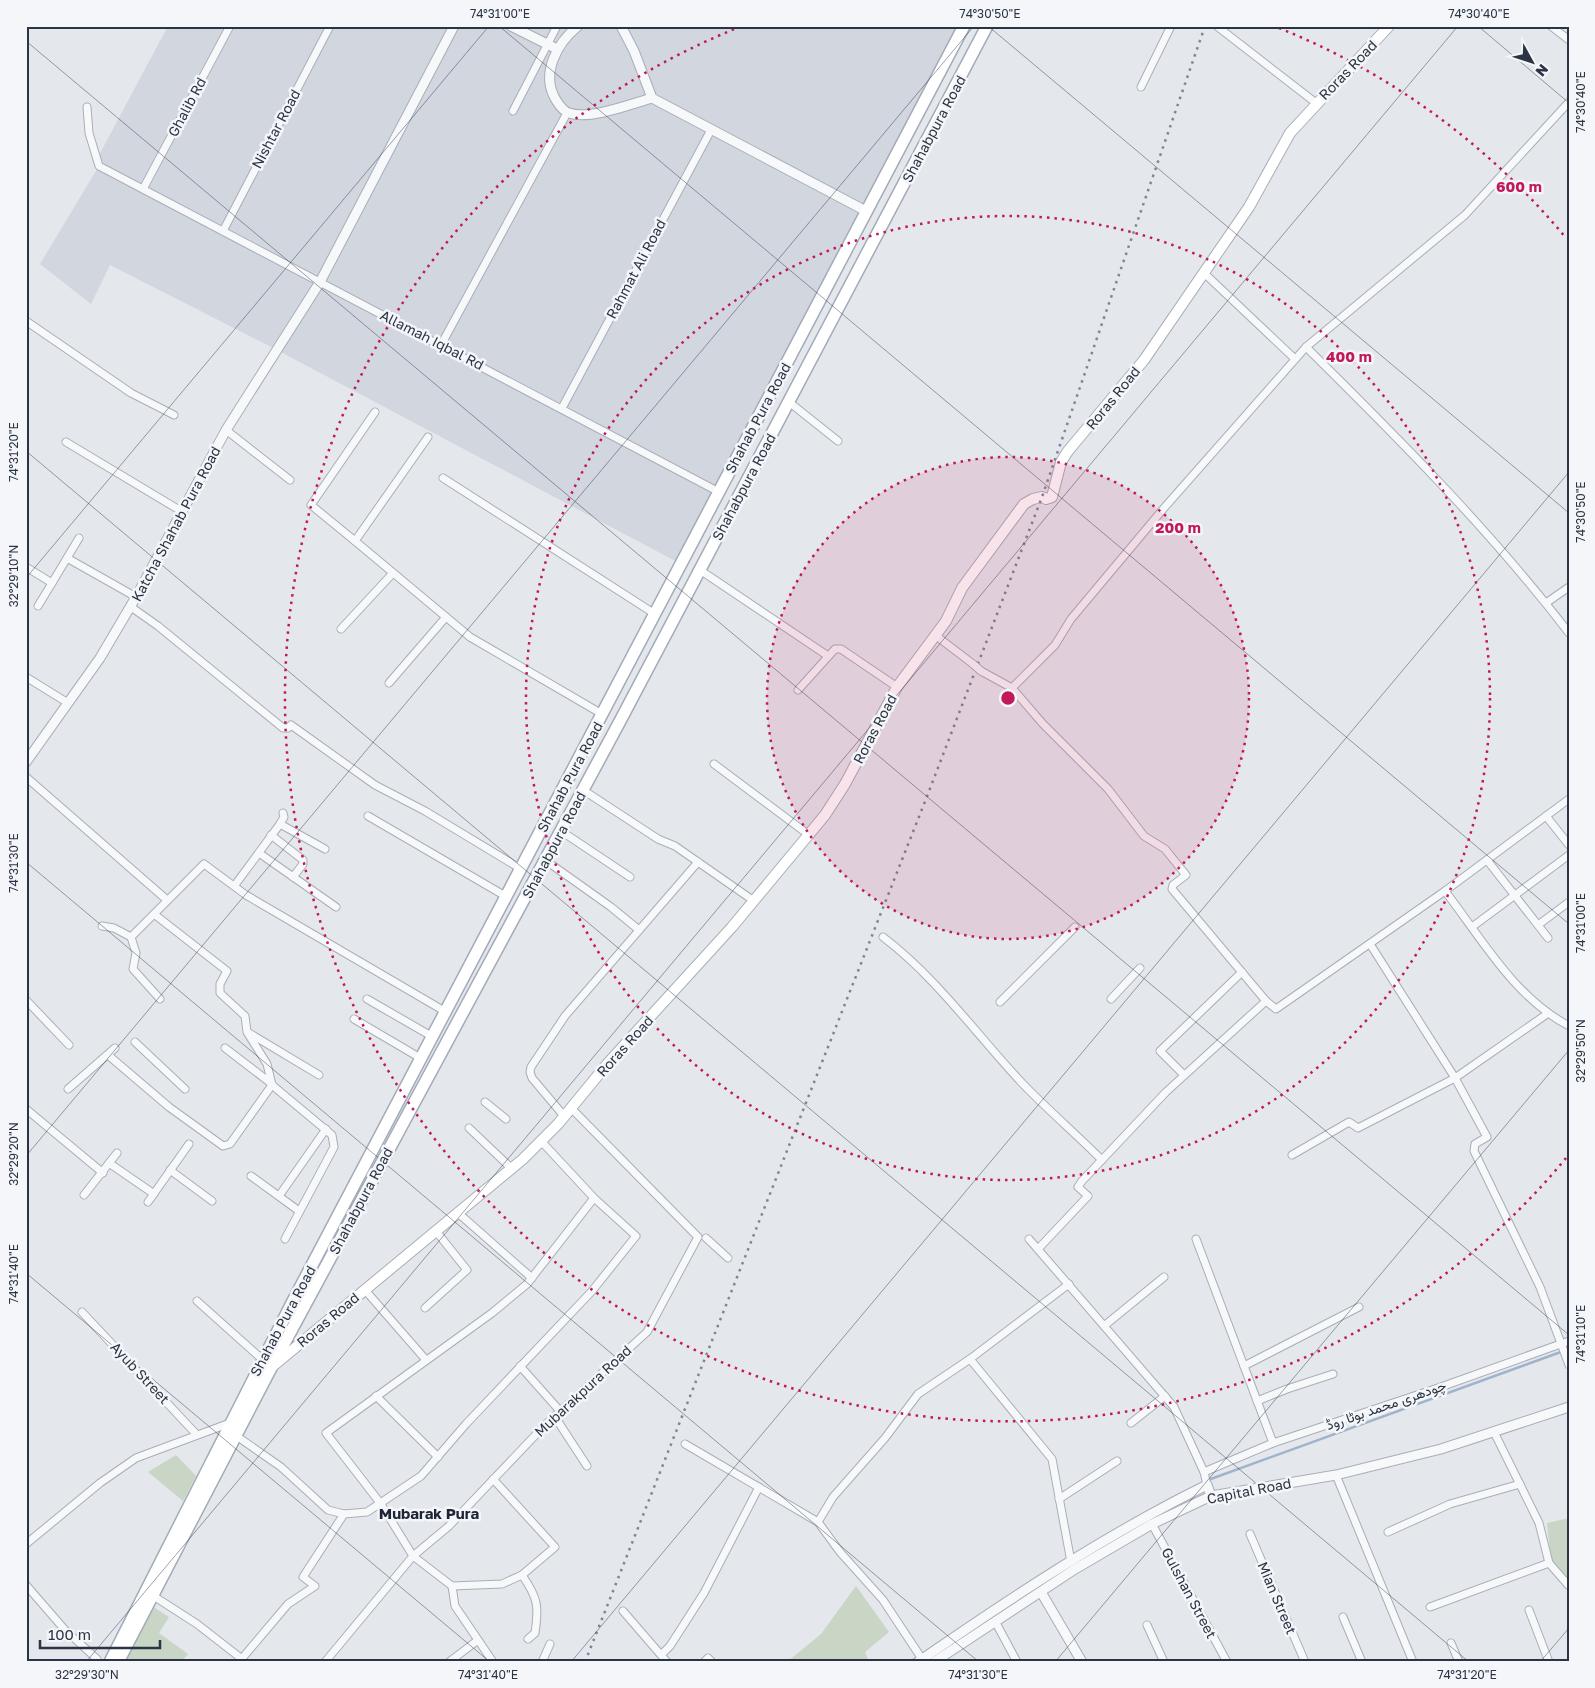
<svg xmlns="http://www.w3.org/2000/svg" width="1595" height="1688" font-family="'Golos Text',Vazirmatn,sans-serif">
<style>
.built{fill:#d2d6de}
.green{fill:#c9d6c5}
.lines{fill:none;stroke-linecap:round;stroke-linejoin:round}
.stream{stroke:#9fb4cc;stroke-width:2.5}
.minor-casing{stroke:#a9aeb7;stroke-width:9}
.tertiary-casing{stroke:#a9aeb7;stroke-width:11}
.secondary-casing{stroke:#a9aeb7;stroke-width:12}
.primary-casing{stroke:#a3abb8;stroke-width:14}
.minor{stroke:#f7f8fa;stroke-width:7}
.tertiary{stroke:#f7f8fa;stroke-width:9}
.secondary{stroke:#fff;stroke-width:10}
.primary{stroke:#fff;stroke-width:11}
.rail{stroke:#7d8696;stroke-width:2.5;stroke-dasharray:2.5 5;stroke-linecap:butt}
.minor-bridge-casing{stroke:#a9aeb7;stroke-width:9;stroke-linecap:butt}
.minor-bridge{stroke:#f7f8fa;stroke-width:7}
.ticks{fill:none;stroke:#2b3445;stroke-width:1;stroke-opacity:0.45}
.ring{fill:none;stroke:#c2185b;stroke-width:2.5;stroke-dasharray:2.5 5}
.labels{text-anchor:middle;stroke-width:5;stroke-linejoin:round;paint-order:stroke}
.street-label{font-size:14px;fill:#2b3445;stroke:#f4f6f9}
.neighbourhood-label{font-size:15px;font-weight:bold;fill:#1d2536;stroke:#f4f6f9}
.centre{fill:#c2185b;stroke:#f4f6f9;stroke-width:2.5}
.ring-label{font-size:15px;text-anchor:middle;font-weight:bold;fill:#c2185b;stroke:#f4f6f9;stroke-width:5;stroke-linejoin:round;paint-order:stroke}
.neatline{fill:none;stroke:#2b3445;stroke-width:2}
.ticks-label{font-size:12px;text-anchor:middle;fill:#2b3445}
</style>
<rect width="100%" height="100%" fill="#e4e7ec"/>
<path class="built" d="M168 26H964L681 564 277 350 110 265 91 304 40 264 99 166 97 159Z"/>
<g class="green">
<path d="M176 1455 196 1476 183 1501 148 1472Z"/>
<path d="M1569 1518V1583L1551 1561 1547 1523Z"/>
<path d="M856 1586 889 1632 865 1652 869 1662H787L821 1634Z"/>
<path d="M147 1603 169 1617 159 1633 188 1654 181 1662H118Z"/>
</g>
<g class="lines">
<g class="stream">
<path d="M1208 1480 1569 1349"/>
<path d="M1170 1499 1200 1484"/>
<path d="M910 1662 946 1638"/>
</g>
<defs>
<g id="minor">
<path d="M1551 26 1569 40"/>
<path d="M1218 27 1316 103"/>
<path d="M1141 87 1171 26"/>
<path d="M87 107 89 133 99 166 719 492"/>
<path d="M513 111 557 26"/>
<path d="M143 189 230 26"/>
<path d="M223 231 330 26"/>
<path d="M1204 273 1295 359"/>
<path d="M26 321 131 393 174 415"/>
<path d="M441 345 567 113"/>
<path d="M1306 347C1398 438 1490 530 1569 633"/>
<path d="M789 402 838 441"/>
<path d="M562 408 711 130"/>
<path d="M226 430 290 480"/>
<path d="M428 437 355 541 470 637 602 714"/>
<path d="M66 442 181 511"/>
<path d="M443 478 655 614"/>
<path d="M355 541 311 505 375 412"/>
<path d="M67 558 79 538"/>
<path d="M26 567 52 583 67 558 136 597"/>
<path d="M700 570 828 656"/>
<path d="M1546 603 1569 587"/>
<path d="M38 606 52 583"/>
<path d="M131 607 158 626 283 728H288L291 725 375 785 425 811 521 869"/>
<path d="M341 629 393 573"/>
<path d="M935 635 973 664"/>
<path d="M981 671 1012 688 1043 724 1108 789 1144 836 1165 849 1186 875 1173 885 1172 889 1266 1001 1276 1009 1445 891 1569 799"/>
<path d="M26 677 68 703"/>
<path d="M389 683 446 617"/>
<path d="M1012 688 1055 645 1071 619 1164 508 1306 347 1465 215 1569 102"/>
<path d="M798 690 835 649H841L897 687"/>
<path d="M714 764 809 835"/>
<path d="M26 777 167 900"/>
<path d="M583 790 658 839 675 846 754 901"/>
<path d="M368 816 507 897"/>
<path d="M1546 816 1569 845"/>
<path d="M280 824 325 849"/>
<path d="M561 831 630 877"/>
<path d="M271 835 303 860V864L293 877"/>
<path d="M259 853 336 907"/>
<path d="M545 860 611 907 639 930"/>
<path d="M1487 860 1548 938"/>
<path d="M235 885 280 824 284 817 283 813"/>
<path d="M1445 891C1482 939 1514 997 1569 1026"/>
<path d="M154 914 227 971 220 984V993L245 1016 247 1032 267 1064 272 1085 332 1135 334 1147 285 1239"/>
<path d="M1538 925 1569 902"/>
<path d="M102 926 114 928 131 937 136 953 133 969 160 999"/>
<path d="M1472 927 1569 855"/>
<path d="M131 937 204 864 246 895 446 1012"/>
<path d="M883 937C937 978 976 1034 1022 1083 1048 1110 1076 1134 1102 1160"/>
<path d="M1370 944 1455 1078 1487 1137 1475 1144 1474 1151 1540 1287 1569 1365"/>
<path d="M367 999 433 1037"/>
<path d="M1111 999 1140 968"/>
<path d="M26 1000 69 1045"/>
<path d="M1000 1002 1075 927"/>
<path d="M354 1019 422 1059"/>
<path d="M249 1033 319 1075"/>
<path d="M135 1042 185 1089"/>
<path d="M225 1048 272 1084"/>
<path d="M108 1055 169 1107 223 1146 230 1144 272 1085"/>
<path d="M1184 1075 1160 1051 1242 972"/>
<path d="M68 1089 115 1048"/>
<path d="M485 1102 506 1119"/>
<path d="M26 1109 103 1173"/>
<path d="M564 1116 532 1078 530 1072 531 1067 565 1016 698 862"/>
<path d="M469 1128 511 1168"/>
<path d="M1292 1155 1349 1122 1358 1128 1455 1078 1547 1014"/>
<path d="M109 1163 154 1194"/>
<path d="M170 1170 212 1201"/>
<path d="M251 1176 299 1211"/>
<path d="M84 1195 117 1153"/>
<path d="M279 1196 326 1129"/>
<path d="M148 1202 189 1144"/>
<path d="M457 1212 532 1278"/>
<path d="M706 1238 728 1258"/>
<path d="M1029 1239 1174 1407 1204 1472 1207 1485"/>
<path d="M1196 1239 1273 1443"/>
<path d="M1038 1249 1088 1196 1078 1187 1082 1181 1166 1092 1266 1001"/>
<path d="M365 1290 426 1360"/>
<path d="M197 1301 263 1360"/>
<path d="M425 1308 467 1270 435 1230"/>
<path d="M82 1312 197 1435"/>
<path d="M1104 1326 1164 1277"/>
<path d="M970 1359 1052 1459 1071 1562"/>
<path d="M520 1366 560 1411"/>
<path d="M1244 1366 1359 1307"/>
<path d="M376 1396 438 1457"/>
<path d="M1257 1401 1287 1389 1333 1374"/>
<path d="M555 1417 587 1466"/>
<path d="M1131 1423 1165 1396"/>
<path d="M1494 1432 1539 1523 1549 1563 1569 1586"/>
<path d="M235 1435 281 1467 328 1510 344 1514 367 1512 421 1476 466 1424 592 1291 636 1236 594 1198 541 1141"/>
<path d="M685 1444 818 1522 840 1552 883 1600 922 1659"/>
<path d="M1204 1472 1273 1443 1438 1388 1569 1341"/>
<path d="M1336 1475 1413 1662"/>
<path d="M493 1479 555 1547 522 1575 502 1584 452 1586 413 1556 381 1504 326 1433 492 1313 527 1284 594 1198"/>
<path d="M1059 1499 1117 1461"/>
<path d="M818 1522 833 1497 885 1438 918 1394 970 1359 1069 1284"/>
<path d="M1152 1524 1227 1662"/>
<path d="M1388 1532 1450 1504 1520 1484"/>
<path d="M1250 1534 1305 1662"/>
<path d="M26 1544 100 1483 136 1458 230 1423"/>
<path d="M522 1575C538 1598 539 1606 535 1633L528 1639"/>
<path d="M26 1585 65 1630 97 1659"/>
<path d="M452 1586 455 1606 493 1662"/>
<path d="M152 1595 197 1624 242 1659"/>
<path d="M1430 1607 1549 1563"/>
<path d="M1529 1610 1549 1662"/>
<path d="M623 1611 667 1662"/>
<path d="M1343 1617 1362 1662"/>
<path d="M995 1621 1017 1662"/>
<path d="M1147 1625 1164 1662"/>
<path d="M1451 1643 1459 1662"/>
<path d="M662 1654 670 1646 704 1593 759 1487"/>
<path d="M239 1662 288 1604 315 1586 303 1577 344 1514"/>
<path d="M325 1662 413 1556 449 1526 545 1425 647 1332 698 1237 571 1108"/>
<path d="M449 1662 478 1640"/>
<path d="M542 1662 550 1644"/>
<path d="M704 1662 708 1658 712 1662"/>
</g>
<g id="tertiary">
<path d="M511 26 557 49"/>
<path d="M578 26C557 43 540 74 556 100 559 105 563 111 569 113 590 120 631 104 652 98"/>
<path d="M621 26 634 51 652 98 866 211"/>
<path d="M26 762 100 658 136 597 226 430 320 282 454 26"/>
<path d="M1041 1592 1082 1662"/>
<path d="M918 1662C1009 1599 1107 1534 1207 1485L1211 1496"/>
<path d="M934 1662 1075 1569 1152 1524 1211 1496 1336 1475 1441 1449 1569 1407"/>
</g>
<path id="secondary" d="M273 1366 523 1159 558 1124 608 1063 732 927 825 815 845 784 897 687 946 621 962 588 1024 504 1033 499 1042 497 1046 499 1052 497 1061 462 1068 451 1144 360 1249 207 1290 133 1389 26"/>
<g id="primary">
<path d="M110 1662 291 1305 964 26"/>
<path d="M118 1662 271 1368 619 723 987 26"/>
</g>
</defs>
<use href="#minor" class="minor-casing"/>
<use href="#tertiary" class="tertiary-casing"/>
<use href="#secondary" class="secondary-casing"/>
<use href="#primary" class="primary-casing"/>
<use href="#minor" class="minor"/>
<use href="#tertiary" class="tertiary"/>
<use href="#secondary" class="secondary"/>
<use href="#primary" class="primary"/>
<path class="rail" d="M585 1662 926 799 1042 497 1205 26"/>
<defs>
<path id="minor-bridge" d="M973 664 981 671"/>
</defs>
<use href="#minor-bridge" class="minor-bridge-casing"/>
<use href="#minor-bridge" class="minor-bridge"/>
</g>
<path class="ticks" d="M499 26 1569 924M988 26 1569 513M1478 26 1569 103M26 41 1569 1335M26 451 1469 1662M26 578 489 26M26 862 979 1662M26 1156 974 26M26 1273 490 1662M86 1662 1458 26M571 1662 1569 472M1055 1662 1569 1050M1540 1662 1569 1628"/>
<circle cx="1008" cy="698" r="241" fill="#c2185b" fill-opacity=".12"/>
<g class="ring">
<circle cx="1008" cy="698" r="241"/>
<circle cx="1008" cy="698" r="482"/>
<path d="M1566 1158A723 723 0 1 1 737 28M1279 28A723 723 0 0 1 1566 238"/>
</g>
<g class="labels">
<g class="street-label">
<text transform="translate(1348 70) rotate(-46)" y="5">Roras Road</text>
<text transform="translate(187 107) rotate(-62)" y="5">Ghalib Rd</text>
<text transform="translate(276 129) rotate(-62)" y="5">Nishtar Road</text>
<text transform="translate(934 129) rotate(-62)" y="5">Shahabpura Road</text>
<text transform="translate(636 269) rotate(-62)" y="5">Rahmat Ali Road</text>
<text transform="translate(432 340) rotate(27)" y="5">Allamah Iqbal Rd</text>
<text transform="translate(1113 398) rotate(-51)" y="5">Roras Road</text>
<text transform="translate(758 418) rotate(-62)" y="5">Shahab Pura Road</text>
<text transform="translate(744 487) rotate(-62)" y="5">Shahabpura Road</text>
<text transform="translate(176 524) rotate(-62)" y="5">Katcha Shahab Pura Road</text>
<text transform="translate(875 729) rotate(-62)" y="5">Roras Road</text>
<text transform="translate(570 777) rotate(-62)" y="5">Shahab Pura Road</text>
<text transform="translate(554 845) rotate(-62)" y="5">Shahabpura Road</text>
<text transform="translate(625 1046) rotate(-48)" y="5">Roras Road</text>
<text transform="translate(361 1201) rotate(-62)" y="5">Shahabpura Road</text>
<text transform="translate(328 1320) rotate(-40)" y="5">Roras Road</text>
<text transform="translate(283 1321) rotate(-62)" y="5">Shahab Pura Road</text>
<text transform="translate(140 1373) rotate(47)" y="5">Ayub Street</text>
<text transform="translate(583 1391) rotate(-43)" y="5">Mubarakpura Road</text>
<text transform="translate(1386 1405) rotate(-19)" y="5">چودھری محمد بوٹا روڈ</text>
<text transform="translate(1249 1491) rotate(-11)" y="5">Capital Road</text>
<text transform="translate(1189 1593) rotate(62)" y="5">Gulshan Street</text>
<text transform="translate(1277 1598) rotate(67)" y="5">Mian Street</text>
</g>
<g class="neighbourhood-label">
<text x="429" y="1519">Mubarak Pura</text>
</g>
</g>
<circle cx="1008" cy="698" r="8" class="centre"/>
<g class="ring-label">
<text x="1519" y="192">600 m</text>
<text x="1349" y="362">400 m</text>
<text x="1178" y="533">200 m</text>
</g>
<rect width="1595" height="1688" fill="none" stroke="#f4f6f9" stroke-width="55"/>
<g transform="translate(1532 62) rotate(130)" stroke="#f4f6f9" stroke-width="4" paint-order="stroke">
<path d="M0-4L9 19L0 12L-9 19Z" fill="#2b3445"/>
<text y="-8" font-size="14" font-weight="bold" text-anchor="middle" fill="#2b3445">N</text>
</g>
<path d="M40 1640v8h120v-8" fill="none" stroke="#2b3445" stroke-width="2.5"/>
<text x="48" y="1640" font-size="15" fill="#2b3445" stroke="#f4f6f9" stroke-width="4" paint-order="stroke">100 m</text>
<rect x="28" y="28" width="1540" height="1632" class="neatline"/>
<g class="ticks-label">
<text x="500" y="18">74°31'00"E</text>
<text x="990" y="18">74°30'50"E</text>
<text x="1479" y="18">74°30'40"E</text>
<text transform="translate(1581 102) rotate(-90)" y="4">74°30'40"E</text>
<text transform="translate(14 452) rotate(-90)" y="4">74°31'20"E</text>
<text transform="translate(1581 512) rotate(-90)" y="4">74°30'50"E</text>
<text transform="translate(14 576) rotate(-90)" y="4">32°29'10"N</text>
<text transform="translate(14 863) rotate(-90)" y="4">74°31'30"E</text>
<text transform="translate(1581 923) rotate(-90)" y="4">74°31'00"E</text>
<text transform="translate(1581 1051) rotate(-90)" y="4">32°29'50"N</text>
<text transform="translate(14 1154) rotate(-90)" y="4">32°29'20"N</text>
<text transform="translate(14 1274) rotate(-90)" y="4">74°31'40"E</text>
<text transform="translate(1581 1334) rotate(-90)" y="4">74°31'10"E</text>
<text x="87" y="1679">32°29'30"N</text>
<text x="488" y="1679">74°31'40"E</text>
<text x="978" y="1679">74°31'30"E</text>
<text x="1467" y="1679">74°31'20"E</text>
</g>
</svg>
